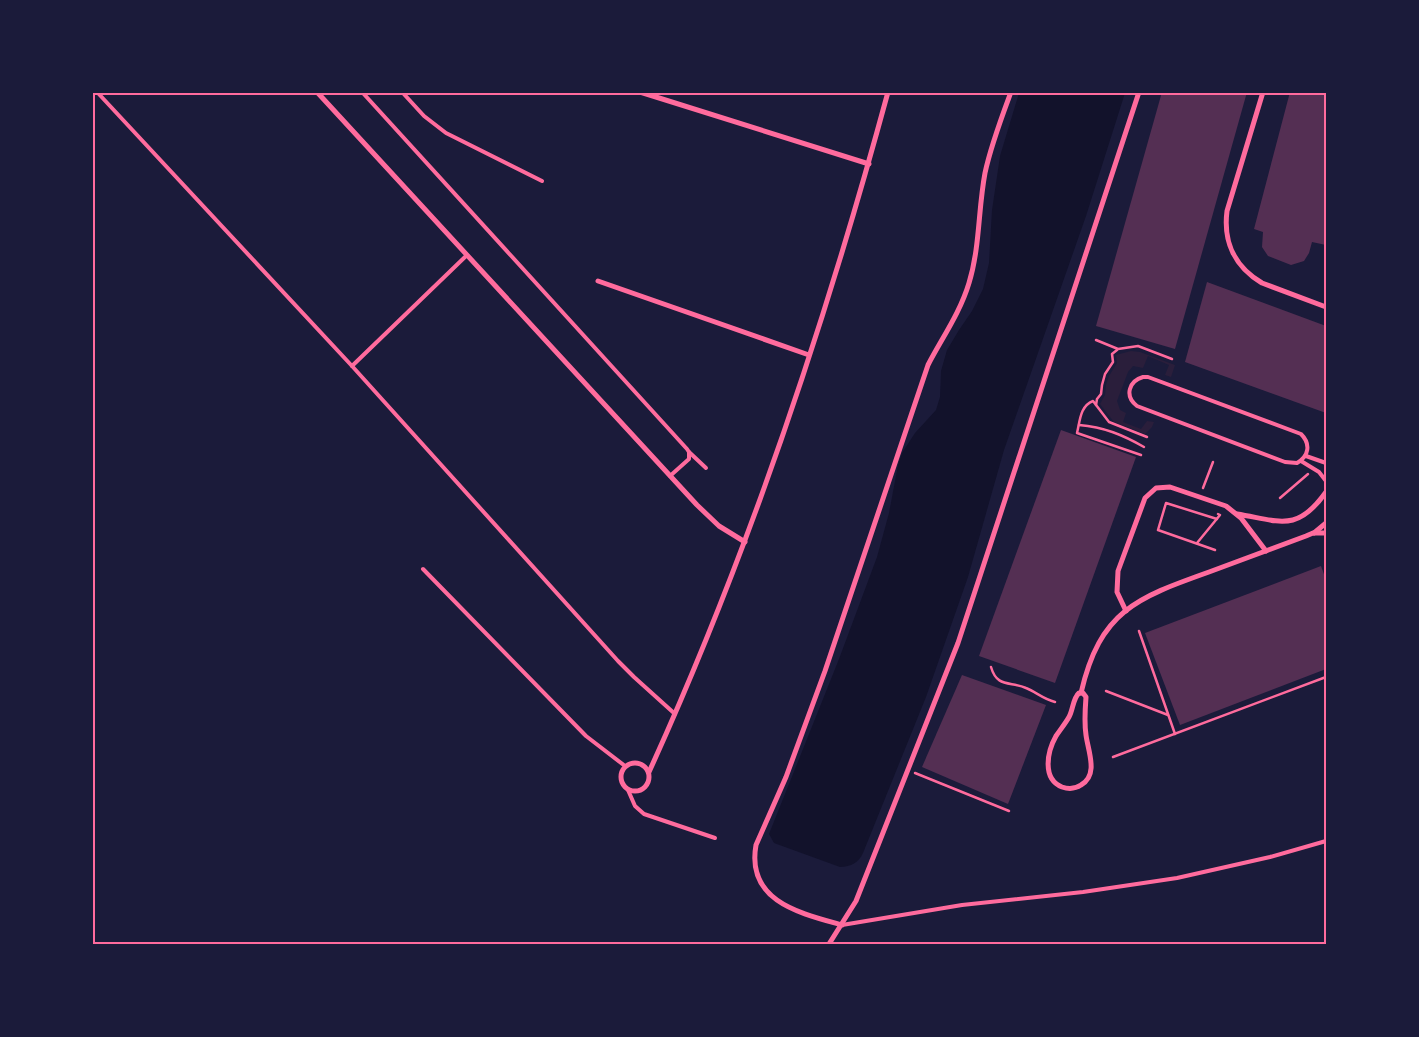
<svg xmlns="http://www.w3.org/2000/svg" width="1419" height="1037" font-family="Karla,sans-serif">
<style>
.green{fill:#2a1e3b}
.water{fill:#12122b}
.building{fill:#542f53}
.lines{fill:none;stroke-linecap:round;stroke-linejoin:round}
.path{stroke:#ff6b9d;stroke-width:2.5}
.service{stroke:#ff6b9d;stroke-width:4}
.minor{stroke:#ff6b9d;stroke-width:5}
.neatline{fill:none;stroke:#ff6b9d;stroke-width:2}
</style>
<rect width="100%" height="100%" fill="#1b1b3a"/>
<path class="green" d="M1131 351 1140 352 1175 365 1171 377 1165 375 1169 365 1148 356 1143 368 1133 366 1128 372 1117 401 1120 410 1126 413 1123 422 1141 429 1147 421 1154 422 1152 427 1145 434 1114 422 1100 404 1105 395 1106 385 1109 376 1117 363 1116 355Z"/>
<path class="water" d="M1019 93H1125L1086 216 1004 450 968 577 926 697 863 853C859 862 851 867 840 867L774 843 769 834 839 659 877 557 889 513 898 465 902 453 915 433 936 410 940 397 941 371 947 350 959 330 972 311 983 289 989 263 992 210 1000 156Z"/>
<g class="building">
<path d="M1162 92H1247L1175 349 1096 326Z"/>
<path d="M1290 92H1326V245L1312 242 1309 253 1304 261 1291 265 1268 256 1262 247 1263 232 1254 229Z"/>
<path d="M1207 282 1326 326V413L1185 362Z"/>
<path d="M1061 430 1136 457 1055 683 979 656Z"/>
<path d="M1321 566 1326 580V669L1180 725 1145 633Z"/>
<path d="M962 675 1046 705 1008 804 922 767Z"/>
</g>
<g class="lines">
<g class="path">
<path d="M1096 340 1118 349 1138 346 1172 359"/>
<path d="M1096 405 1097 399 1101 394 1102 385 1105 374 1113 362 1112 354 1117 350"/>
<path d="M1079 425C1104 427 1123 435 1144 447"/>
<path d="M1141 455 1077 433C1080 421 1080 406 1093 401L1109 422 1147 437"/>
<path d="M1203 488 1213 462"/>
<path d="M1280 498 1308 474"/>
<path d="M1197 543 1220 515 1218 514"/>
<path d="M1215 550 1158 530 1166 503 1217 519"/>
<path d="M1139 631 1175 734"/>
<path d="M991 667C997 688 1010 681 1026 688 1036 692 1043 699 1055 702"/>
<path d="M1106 691 1168 715"/>
<path d="M1113 757 1326 677"/>
<path d="M915 773 1009 811"/>
</g>
<g class="service">
<path d="M97 92 352 366 618 661 634 677 675 714"/>
<path d="M362 92 687 449 689 452V459L670 476"/>
<path d="M402 92 424 116 446 133 542 181"/>
<path d="M352 366 466 256"/>
<path d="M1143 377H1148L1301 434C1311 444 1309 456 1297 463L1285 462 1137 406C1124 396 1129 381 1143 377Z"/>
<path d="M689 452 706 468"/>
<path d="M1306 456 1326 463"/>
<path d="M1301 461 1319 472 1326 481"/>
<path d="M423 569 586 736 625 766"/>
<path d="M628 790 635 806 644 814 715 838"/>
<path d="M842 925 962 905 1083 892 1177 878 1270 857 1326 841"/>
</g>
<g class="minor">
<path d="M317 92 697 505 719 526 745 542"/>
<path d="M640 92 869 164"/>
<path d="M1263 92 1227 211C1223 242 1235 267 1262 283L1326 307"/>
<path d="M598 281 809 355"/>
<path d="M1237 514C1280 521 1297 533 1326 492"/>
<path d="M1314 533 1326 523"/>
<path d="M1126 611 1117 592 1118 571 1145 498 1156 488 1170 487 1226 506 1241 518 1266 551"/>
<path d="M1079 693H1083L1086 697C1085 710 1084 722 1086 735 1088 751 1099 775 1081 785 1075 789 1068 789 1062 787 1042 779 1047 752 1056 736 1060 730 1065 724 1069 717 1073 710 1073 698 1079 693Z"/>
<path d="M1081 693C1100 611 1136 598 1209 572 1241 560 1274 548 1306 536L1313 533H1326"/>
<circle cx="635" cy="777" r="14"/>
<path d="M649 772C749 553 825 324 888 92"/>
<path d="M842 925C799 913 746 901 756 845L786 777 825 671 928 365C942 338 960 313 969 283 980 247 978 210 985 173 991 145 1001 119 1011 92"/>
<path d="M829 944 856 901 958 643 1139 92"/>
</g>
</g>
<rect width="1419" height="1037" fill="none" stroke="#1b1b3a" stroke-width="188"/>
<rect x="94" y="94" width="1231" height="849" class="neatline"/>
</svg>
